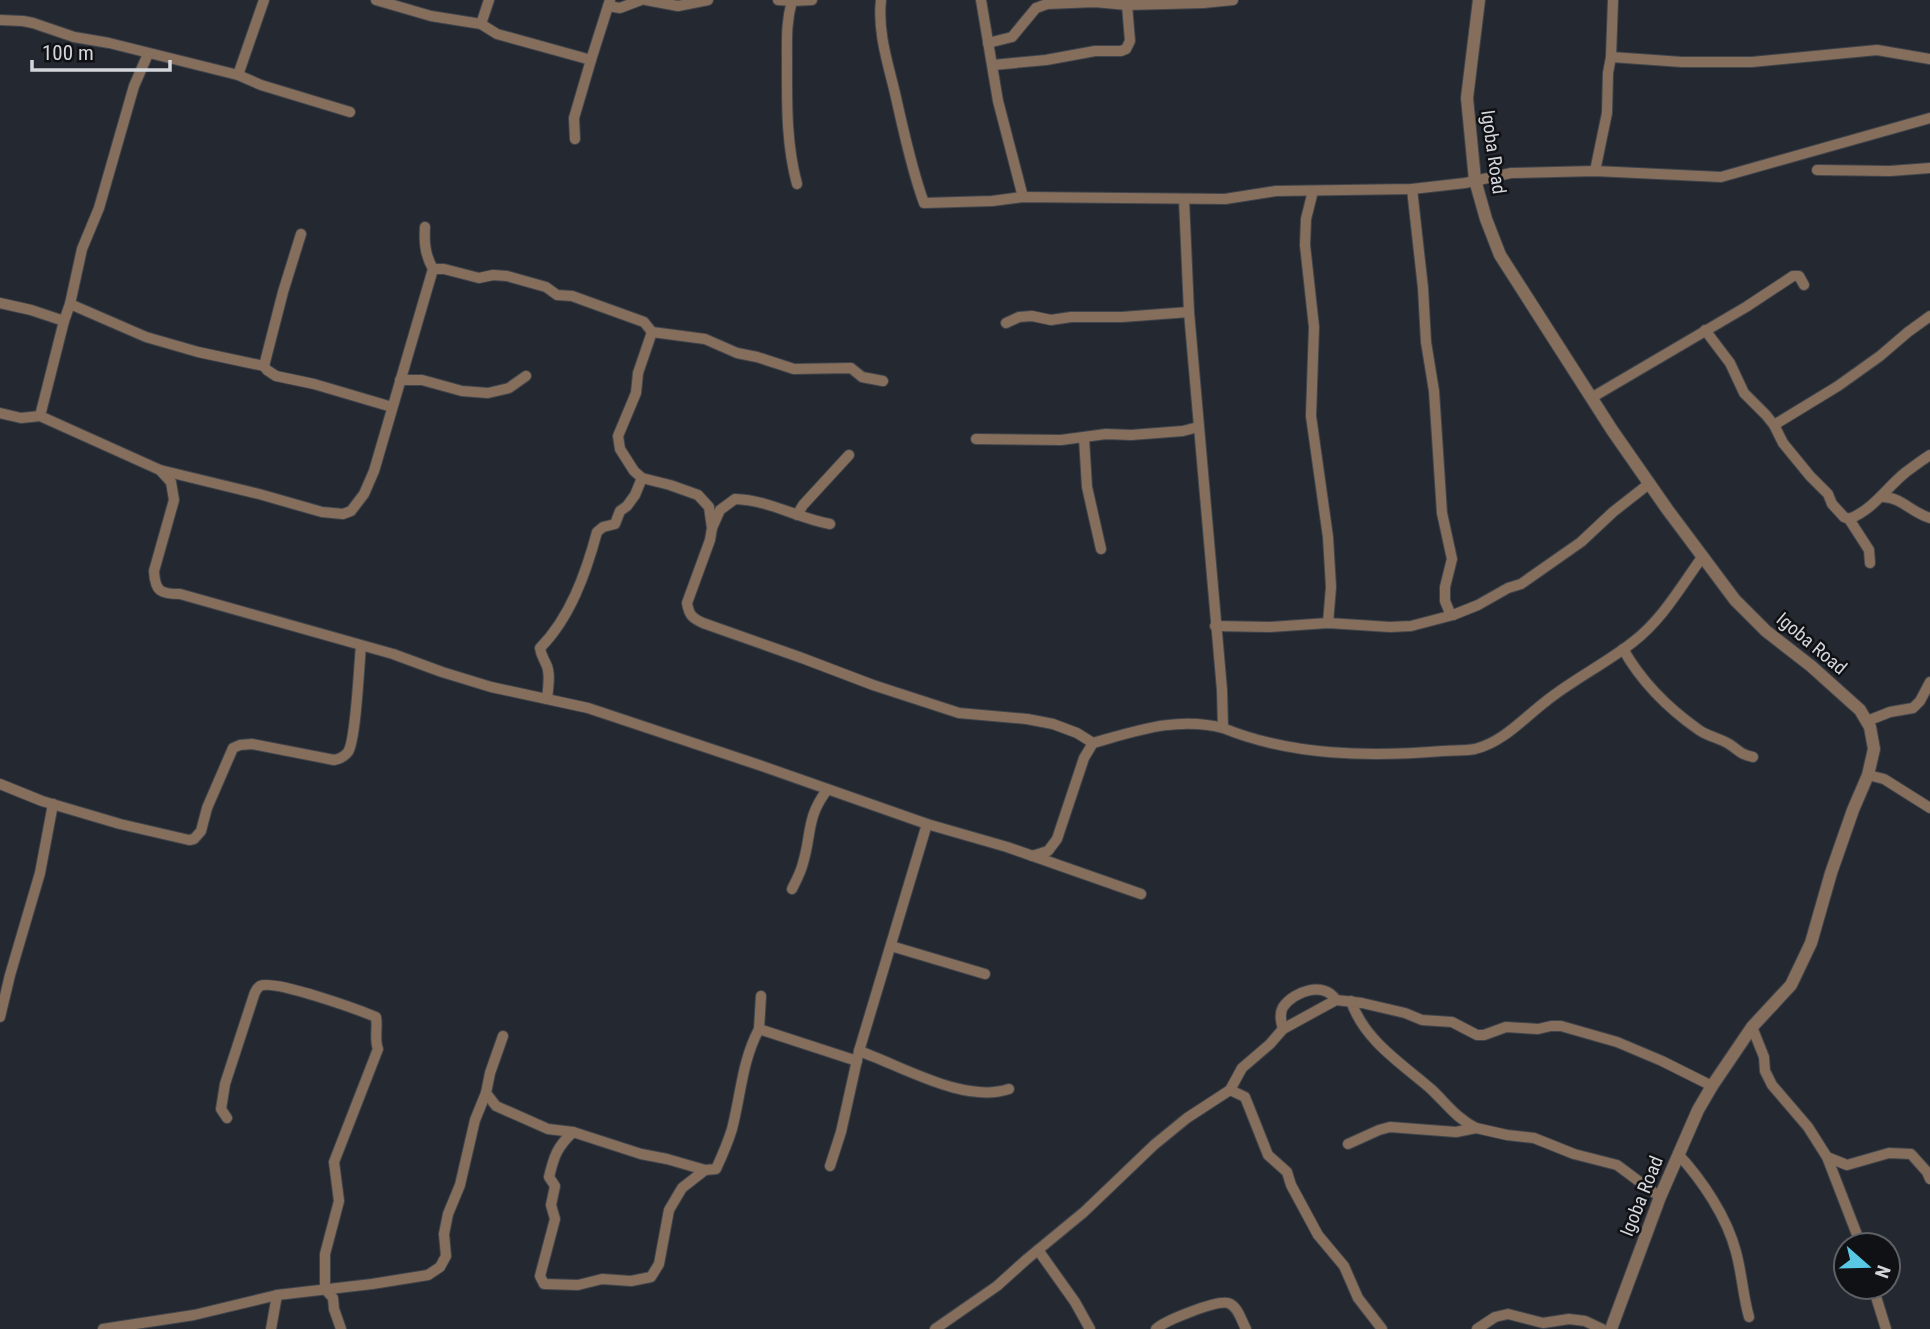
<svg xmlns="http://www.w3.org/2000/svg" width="1930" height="1329" font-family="'Roboto Condensed',sans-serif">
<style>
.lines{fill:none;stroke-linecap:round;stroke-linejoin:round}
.minor-casing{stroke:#40444b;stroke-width:12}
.tertiary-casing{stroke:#40444b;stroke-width:14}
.minor{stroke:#856e5c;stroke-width:10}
.tertiary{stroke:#856e5c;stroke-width:12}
.labels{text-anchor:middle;stroke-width:5;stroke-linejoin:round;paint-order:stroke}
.street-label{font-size:19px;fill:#d3d6db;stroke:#0f1114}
</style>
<rect width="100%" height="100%" fill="#242830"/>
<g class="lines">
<defs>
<g id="minor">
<path d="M376 0 431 16 481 24 489 0"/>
<path d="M646 0 678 6 708 0"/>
<path d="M778 0 792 1 812 0"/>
<path d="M881 0C877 35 890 69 897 102 905 137 912 170 924 203L992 201 1023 197 1225 199 1276 191 1412 189 1465 183 1511 173 1595 171 1721 177 1930 118"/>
<path d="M981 0 998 101 1023 197"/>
<path d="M792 1C786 22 787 40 787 61 787 103 786 143 797 184"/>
<path d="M608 6 620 8 641 0"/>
<path d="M0 20 23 21 33 23 74 37 109 43 238 75 261 85 350 112"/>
<path d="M481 24 497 34 591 60 574 118 575 139"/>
<path d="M988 43 1012 37 1036 8 1047 4 1095 2 1127 5 1203 3 1233 0"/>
<path d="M1611 57 1682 62H1752L1877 50 1930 59"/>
<path d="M591 60 610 0"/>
<path d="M993 65 1046 60 1095 51H1121L1126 49 1130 41 1127 5"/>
<path d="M238 75 264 0"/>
<path d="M1817 170 1890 171 1930 168"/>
<path d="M1595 171 1607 113 1608 73 1611 57 1613 0"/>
<path d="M1412 189 1423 288 1426 342 1434 391 1442 513 1452 559 1445 587V601L1450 613 1453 615"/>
<path d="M1313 191 1306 219 1305 245 1314 327 1311 416 1328 537 1331 587 1328 623"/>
<path d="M301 234 283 292 264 366 267 370 276 376 314 384 392 407"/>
<path d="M433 269H444L479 278 493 275 507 276 546 287 557 295 572 296 644 322 652 332 705 339 737 353 757 357 794 369 851 368 862 377 883 381"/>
<path d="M0 303 31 310 64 321"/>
<path d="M70 304 146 337 198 352 264 366"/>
<path d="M1006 323 1019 317 1032 316 1051 320 1071 317H1122L1189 312"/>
<path d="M1705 330 1730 363 1744 393 1766 415 1774 425 1783 443 1810 476 1828 494 1832 504 1844 517 1849 519 1869 550 1870 563"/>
<path d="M652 332 638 373 636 393 618 436 620 449 634 471 642 478 670 485 698 495 709 507 712 528 710 540 687 603C689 615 692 618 703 623L802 658 873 685 959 713 1027 719 1053 724 1077 733 1093 743"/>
<path d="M400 380H422L462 391 488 393 509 388 526 376"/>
<path d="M1591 398 1746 307 1793 276H1799L1804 285"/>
<path d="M0 413 21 418 40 416 160 470 259 494 322 512 343 514 351 511 364 494 374 471 433 269C425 255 424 242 425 227"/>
<path d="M40 416 64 321 70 304 82 249 99 208 134 86 148 54"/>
<path d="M1774 425 1838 386 1880 356 1908 332 1930 316"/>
<path d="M1084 438 1087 487 1101 549"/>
<path d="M976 439 1061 440 1106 434 1131 435 1183 431 1198 427"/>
<path d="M160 470 171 482 174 500 154 571C155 592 161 594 180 594L393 654 442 672 491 687 588 708 759 765 927 824 1007 847 1141 894"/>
<path d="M1883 497C1901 497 1912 513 1930 518"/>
<path d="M797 515 803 505 849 455"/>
<path d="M1849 519C1874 509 1886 488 1906 472 1914 466 1922 460 1930 455"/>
<path d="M712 528 720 510 735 499C769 500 797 518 830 524"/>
<path d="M1215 626 1270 627 1328 623 1390 627 1411 626 1453 615 1478 605 1508 588 1521 584 1581 542 1613 512 1650 483"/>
<path d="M1623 649C1641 681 1669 709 1699 730 1707 736 1719 738 1729 744 1739 750 1739 754 1753 757"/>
<path d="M547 699C548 688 551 673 546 664 543 657 541 655 540 648 570 618 586 573 597 532L603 527 615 524 620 511 627 506 635 495 642 478"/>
<path d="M1867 721 1890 712 1913 708 1920 701 1930 682"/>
<path d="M1223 728C1291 756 1370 757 1443 751 1453 750 1465 751 1475 749 1503 742 1523 719 1545 702 1572 680 1605 664 1633 642 1663 619 1681 586 1703 556"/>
<path d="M1868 775 1884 779 1930 808"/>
<path d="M0 784 42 801 120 824 189 840 194 839 201 831 207 808 233 748 240 745 252 744 334 760C340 759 344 757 348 752 356 740 359 665 361 646"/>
<path d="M1032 856 1048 851 1057 839 1084 758 1093 743C1136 731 1178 716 1223 728L1222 690 1189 312 1184 199"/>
<path d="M792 889C796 881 801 872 803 863 812 833 806 818 827 790"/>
<path d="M891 946 985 974"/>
<path d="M1351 1001C1364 1040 1401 1063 1431 1089 1446 1103 1457 1119 1476 1128"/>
<path d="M0 1017 10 975 40 873 53 804"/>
<path d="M1752 1027 1764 1057 1765 1071 1772 1085 1808 1127 1827 1157 1861 1245"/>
<path d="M759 1029 761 996"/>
<path d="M1283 1029C1281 1022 1279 1014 1283 1007 1294 991 1324 981 1336 1000"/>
<path d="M503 1036 490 1073 486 1093 496 1106 548 1129 573 1132 641 1154 667 1159 705 1170 716 1169C722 1156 728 1142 732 1129 741 1094 742 1061 759 1029L857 1061"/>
<path d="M859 1051C902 1066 964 1104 1009 1089"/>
<path d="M1230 1090 1245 1097 1268 1155 1287 1172 1291 1185 1318 1235 1344 1266 1358 1298 1382 1329"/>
<path d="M227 1118 221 1109 225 1084 254 995C255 992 256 989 260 986 274 979 359 1010 376 1017 378 1028 374 1039 378 1049L334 1162 339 1201 325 1254V1289L333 1298 334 1309 341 1329"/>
<path d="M573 1132C557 1147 554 1156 549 1177L555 1186 551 1205 555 1219 540 1276 544 1284 578 1285 602 1279 631 1281 651 1277 659 1264 669 1210 682 1188 705 1170"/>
<path d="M1348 1144 1379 1130 1390 1127 1456 1132 1476 1128 1507 1135 1534 1138 1574 1154 1617 1165 1660 1197"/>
<path d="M1678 1154C1702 1180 1727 1217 1736 1252 1742 1274 1743 1296 1749 1317"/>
<path d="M1827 1157 1847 1165 1889 1153 1911 1154 1927 1172 1930 1179"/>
<path d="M830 1166 841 1132 859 1051 927 824"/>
<path d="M1038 1250 1075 1302 1090 1329"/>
<path d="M1873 1287 1886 1329"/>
<path d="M103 1329 194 1315 277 1295 372 1284 428 1275 440 1267 446 1256 444 1234 448 1214 460 1185 475 1120 486 1093"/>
<path d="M271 1329 277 1295"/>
<path d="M935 1329 997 1286 1027 1259 1084 1212 1154 1145 1187 1118 1230 1090 1242 1068 1270 1044 1283 1029 1336 1000 1362 1003 1405 1013 1422 1020 1452 1022 1477 1035H1484L1506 1027 1538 1029 1551 1026H1561L1617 1042 1662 1061 1712 1086"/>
<path d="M1156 1329C1164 1321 1216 1300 1228 1303 1238 1306 1241 1320 1246 1329"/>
<path d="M1477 1329 1495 1317 1508 1314 1543 1323 1569 1319 1585 1321 1602 1329"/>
</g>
<path id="tertiary" d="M1479 0 1467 98 1475 180 1486 219 1500 255 1612 430 1667 509 1735 600 1766 631 1811 666 1860 710 1870 727 1874 749 1868 775 1853 810 1831 873 1811 943 1791 985 1752 1027 1712 1086 1698 1110 1660 1197 1611 1329"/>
</defs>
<use href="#minor" class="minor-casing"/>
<use href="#tertiary" class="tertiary-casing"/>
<use href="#minor" class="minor"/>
<use href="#tertiary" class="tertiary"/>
</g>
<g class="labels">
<g class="street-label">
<text transform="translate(1494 152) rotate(82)" y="7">Igoba Road</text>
<text transform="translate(1812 643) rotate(40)" y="7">Igoba Road</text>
<text transform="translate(1641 1196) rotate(-68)" y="7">Igoba Road</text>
</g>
</g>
<g transform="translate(1867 1266) rotate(110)"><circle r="33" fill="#0f1114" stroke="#5d6064" stroke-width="2"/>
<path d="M0-5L12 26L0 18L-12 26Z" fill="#59c8e4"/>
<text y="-10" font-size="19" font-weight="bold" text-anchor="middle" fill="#d3d6db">N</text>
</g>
<path d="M32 60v10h138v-10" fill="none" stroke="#d3d6db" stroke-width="3.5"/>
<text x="42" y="60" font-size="21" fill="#d3d6db" stroke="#0f1114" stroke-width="5" paint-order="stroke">100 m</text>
</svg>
